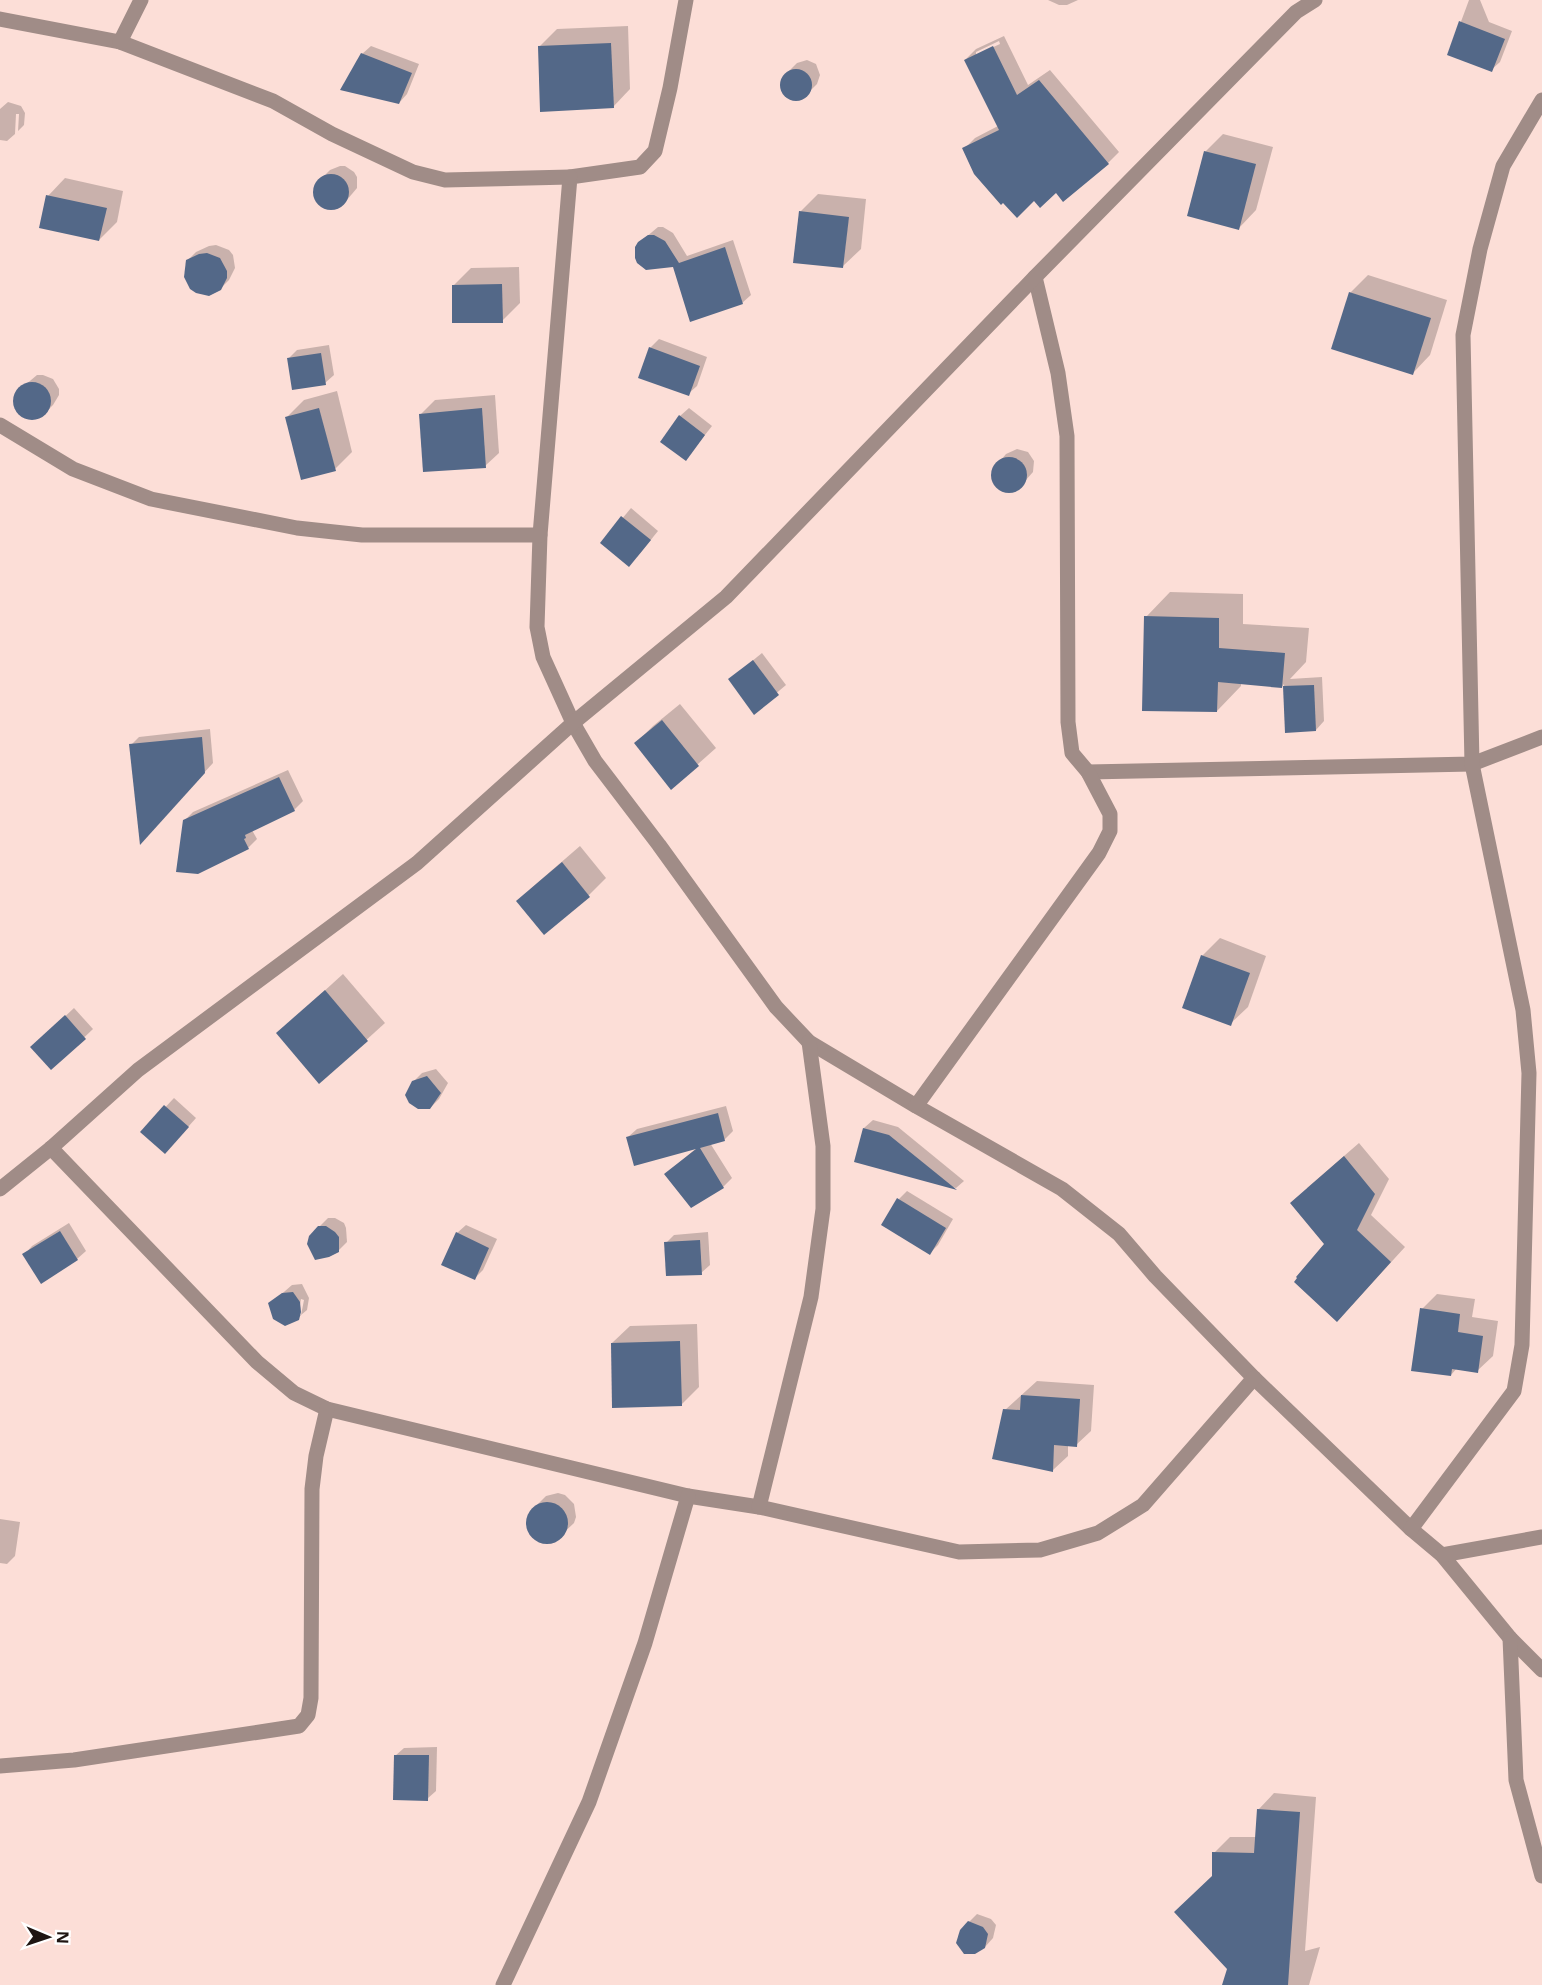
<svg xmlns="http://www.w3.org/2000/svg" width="1542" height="1985" font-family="'Noto Sans',sans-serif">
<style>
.shadow{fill:#0003;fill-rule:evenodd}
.building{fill:#536888}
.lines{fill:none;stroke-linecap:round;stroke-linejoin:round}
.minor{stroke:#a08c87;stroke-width:15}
</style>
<rect width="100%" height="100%" fill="#fcded7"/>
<g class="shadow">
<path d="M1048 0H1078L1067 5H1059Z"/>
<path d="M1469 0H1480L1489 22 1512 31 1500 62 1491 70 1449 54Z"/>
<path d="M628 26 630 89 613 107 539 47 557 29Z"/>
<path d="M1004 36 1028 85 1050 70 1119 152 1108 163 1056 191 1034 199 964 149 975 138 998 126 965 60 976 49ZM999 41 1000 44 976 55V52Z"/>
<path d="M371 46 419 64 407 94 399 103 362 54Z"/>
<path d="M807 60 816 64 820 75 817 84 808 93 798 100 787 97 781 86 788 72 797 63Z"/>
<path d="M8 102 21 106 25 113 24 125 18 131 19 114H16L15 134 7 141 0 140V109Z"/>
<path d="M1223 134 1273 147 1256 210 1239 228 1205 152Z"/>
<path d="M340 166H345L354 172 357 177V188L341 207 336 209 324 208 316 200 315 189 321 179 330 170Z"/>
<path d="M65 178 123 191 117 222 99 240 48 196Z"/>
<path d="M818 194 866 199 861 249 843 266 800 212Z"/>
<path d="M658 227H663L673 233 687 256 733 240 751 295 742 303 674 265 639 243Z"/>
<path d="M216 245 229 250 233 255 235 268 229 280 220 289 187 261 196 252 209 246Z"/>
<path d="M519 267 520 303 502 321 453 286 471 268Z"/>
<path d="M1368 275 1447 300 1430 355 1413 373 1350 293Z"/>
<path d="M659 339 707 357 697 386 688 394 650 348Z"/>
<path d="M329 345 334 375 325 383 288 359 297 350Z"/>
<path d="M37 375H43L53 379 59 389V395L53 405 44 414 34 419H28L18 413 14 402 18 391Z"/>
<path d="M337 391 352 452 335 469 286 418 304 400Z"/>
<path d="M495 395 499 453 485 466 421 414 435 400Z"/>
<path d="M689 408 712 426 686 459 680 416Z"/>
<path d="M1017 449 1028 452 1034 461 1033 472 1018 489 1013 491 1003 490 994 483 993 479 994 468 1006 454Z"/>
<path d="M631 508 658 531 637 557 602 543Z"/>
<path d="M1170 592 1243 594V624L1309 628 1306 662 1290 679 1322 677 1324 721 1316 730 1287 731 1284 684 1282 687 1241 683V686L1217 711 1146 617Z"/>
<path d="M762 653 786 685 754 712 730 679Z"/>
<path d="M680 704 716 748 671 788 636 743 653 726Z"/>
<path d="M210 729 213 763 148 834 131 745 139 737Z"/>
<path d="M288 770 303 801 294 810 252 830 257 839 248 848 184 821 193 812Z"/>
<path d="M580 846 606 878 589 895 544 933 518 901 536 884Z"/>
<path d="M1220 938 1266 956 1248 1007 1230 1024 1202 956Z"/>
<path d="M343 974 385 1023 320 1082 278 1033Z"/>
<path d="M74 1008 93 1029 52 1068 41 1039Z"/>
<path d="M436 1069 448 1083 439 1099 430 1108 413 1082 422 1073Z"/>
<path d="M174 1098 196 1118 173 1144 142 1132Z"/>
<path d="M726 1106 733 1131 724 1140 710 1143 732 1178 723 1187 692 1206 666 1174 699 1146 628 1137 637 1129Z"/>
<path d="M873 1120 898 1127 964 1181 956 1188 856 1161 864 1128Z"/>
<path d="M1359 1143 1389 1179 1371 1215 1405 1247 1352 1305 1326 1244 1307 1188Z"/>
<path d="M907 1191 953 1219 938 1245 930 1253 899 1199Z"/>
<path d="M328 1218H335L344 1223 346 1228 347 1242 338 1251 310 1236Z"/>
<path d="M69 1223 86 1251 77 1259 41 1282 24 1255 32 1246Z"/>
<path d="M466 1225 497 1239 483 1270 475 1278 457 1233Z"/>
<path d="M708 1232 710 1265 701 1273 666 1243 674 1235Z"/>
<path d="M302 1284 309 1298 307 1310 301 1315 304 1300 301 1299 298 1315H301L298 1318 270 1304 292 1285Z"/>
<path d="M1437 1294 1475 1299 1472 1317 1498 1321 1493 1356 1477 1371 1457 1368 1451 1375 1422 1309Z"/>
<path d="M697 1324 699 1387 681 1405 612 1343 630 1326Z"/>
<path d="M1037 1381 1094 1385 1091 1431 1076 1445H1068V1456L1053 1470 1005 1410Z"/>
<path d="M558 1493 565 1495 574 1504 576 1517 574 1523 555 1541 542 1542 531 1535 527 1522 529 1516 532 1510 546 1496Z"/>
<path d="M0 1519 20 1522 15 1556 7 1564 0 1563Z"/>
<path d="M437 1747 436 1791 427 1799 395 1756 404 1748Z"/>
<path d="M1274 1793 1316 1797 1305 1951 1320 1947 1309 1985H1238L1229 1968 1214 1853 1230 1837H1256L1258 1810Z"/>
<path d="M977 1914 991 1919 996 1925 993 1938 985 1947 961 1930Z"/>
</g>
<g class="building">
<path d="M1459 21 1505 39 1492 72 1447 55Z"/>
<path d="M611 43 614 108 540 112 538 46Z"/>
<path d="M993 46 1017 95 1039 80 1109 164 1063 202 1056 193 1040 208 1034 201 1017 218 1003 203 1001 205 974 174 962 148 999 130 964 60Z"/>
<path d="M361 53 412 73 399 104 340 90Z"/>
<circle cx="796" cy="85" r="16"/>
<path d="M1204 151 1256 164 1239 230 1187 216Z"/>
<circle cx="331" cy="192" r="18"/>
<path d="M46 195 107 208 99 241 39 228Z"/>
<path d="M799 211 849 217 843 268 793 263Z"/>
<path d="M648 235H654L665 241 679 263 725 247 743 304 690 322 673 267 646 270 637 263 635 258V247L638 242Z"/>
<path d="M207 253 220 258 227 271V278L221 290 209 296 196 293 190 289 184 277 186 260 199 254Z"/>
<path d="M502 284 503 323H452V285Z"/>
<path d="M1349 292 1431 318 1413 375 1331 349Z"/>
<path d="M649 347 700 366 689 396 638 378Z"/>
<path d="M321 353 326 385 292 390 287 358Z"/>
<circle cx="32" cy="401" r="19"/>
<path d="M319 408 336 471 301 480 285 417Z"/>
<path d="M482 408 486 468 423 472 419 414Z"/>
<path d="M679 415 705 435 686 461 660 442Z"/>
<circle cx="1009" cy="475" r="18"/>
<path d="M621 516 651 540 629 567 600 543Z"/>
<path d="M1144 616 1219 618V648L1285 653 1282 688 1218 682 1217 712 1142 711Z"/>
<path d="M753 660 779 695 754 715 728 679Z"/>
<path d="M1314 685 1316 731 1285 733 1283 686Z"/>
<path d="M662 720 699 766 671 790 634 743Z"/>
<path d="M202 737 205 773 140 845 129 744Z"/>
<path d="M279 777 295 811 245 835 246 838 244 839 249 849 198 874 176 872 183 820Z"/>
<path d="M562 862 590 897 544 935 516 901Z"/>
<path d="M1201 955 1250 973 1231 1026 1182 1008Z"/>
<path d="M325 990 368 1041 319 1084 276 1033Z"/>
<path d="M65 1015 86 1039 51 1070 30 1047Z"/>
<path d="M427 1076 441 1093 430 1109H418L409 1103 405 1095 412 1081Z"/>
<path d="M164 1105 189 1127 165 1154 140 1132Z"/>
<path d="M718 1113 725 1141 700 1148 724 1188 691 1208 664 1174 696 1149 634 1166 626 1137Z"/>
<path d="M863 1128 889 1135 957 1190 854 1162Z"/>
<path d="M1344 1156 1375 1194 1357 1230 1391 1262 1337 1322 1294 1282 1297 1278 1296 1277 1324 1244 1290 1203Z"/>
<path d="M897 1198 946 1228 930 1255 881 1225Z"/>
<path d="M318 1226H326L335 1232 339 1237V1252L329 1257 315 1260 307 1244 309 1236Z"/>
<path d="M60 1231 78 1260 41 1284 22 1254Z"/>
<path d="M456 1232 489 1248 475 1280 441 1265Z"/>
<path d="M700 1240 702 1275 666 1276 664 1242Z"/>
<path d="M293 1292 300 1302 301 1312 299 1320 285 1326 273 1319 268 1303 282 1293Z"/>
<path d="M1420 1308 1460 1314 1458 1332 1483 1336 1478 1373 1452 1369 1451 1376 1411 1371Z"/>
<path d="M680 1341 682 1406 612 1408 611 1343Z"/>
<path d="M1021 1395 1080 1399 1077 1447 1054 1445 1053 1472 992 1459 1003 1409 1020 1410Z"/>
<circle cx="547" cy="1523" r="21"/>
<path d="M394 1755H429L428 1801 393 1800Z"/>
<path d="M1257 1809 1300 1812 1288 1985H1222L1227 1969 1174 1912 1212 1876V1852L1254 1853Z"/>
<path d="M968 1921 983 1927 988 1934 985 1948 975 1954H964L956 1943 960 1930Z"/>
</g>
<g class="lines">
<g class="minor">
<path d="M686 0 670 88 655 151 640 167 570 177 540 535 537 627 543 657 573 723 595 761 659 845 776 1007 809 1042 916 1106 1062 1189 1119 1234 1155 1276 1254 1378 1411 1529 1442 1555 1510 1638 1542 1670"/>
<path d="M0 19 120 42 273 101 332 134 413 172 445 180 570 177"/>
<path d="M120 42 141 0"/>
<path d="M0 425 73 469 151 499 297 528 362 535H540"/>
<path d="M1088 772 1472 764 1542 737"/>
<path d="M916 1106 1099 853 1110 831V814L1088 772 1072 753 1068 722 1067 436 1058 373 1035 277"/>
<path d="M51 1148 257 1362 294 1393 327 1409 688 1496 759 1507 959 1552 1040 1550 1098 1533 1143 1505 1254 1378"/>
<path d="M0 1189 51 1148 138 1070 417 863 573 723 726 597 1035 277 1296 12 1315 0"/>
<path d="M759 1507 811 1297 823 1209V1146L809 1042"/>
<path d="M1411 1529 1514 1391 1522 1345 1529 1073 1523 1010 1472 764 1463 335 1480 249 1503 166 1542 100"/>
<path d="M1442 1555 1542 1537"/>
<path d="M1510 1638 1516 1780 1542 1876"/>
<path d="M0 1766 74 1760 299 1726 308 1715 311 1698 312 1489 316 1456 327 1409"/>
<path d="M503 1985 589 1802 645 1643 688 1496"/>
</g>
</g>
<g transform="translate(48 1937) rotate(92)" stroke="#ffffff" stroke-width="4.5" paint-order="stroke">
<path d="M0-4.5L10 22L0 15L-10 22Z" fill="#1f1512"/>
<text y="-9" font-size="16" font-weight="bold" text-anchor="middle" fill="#1f1512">N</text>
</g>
</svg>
